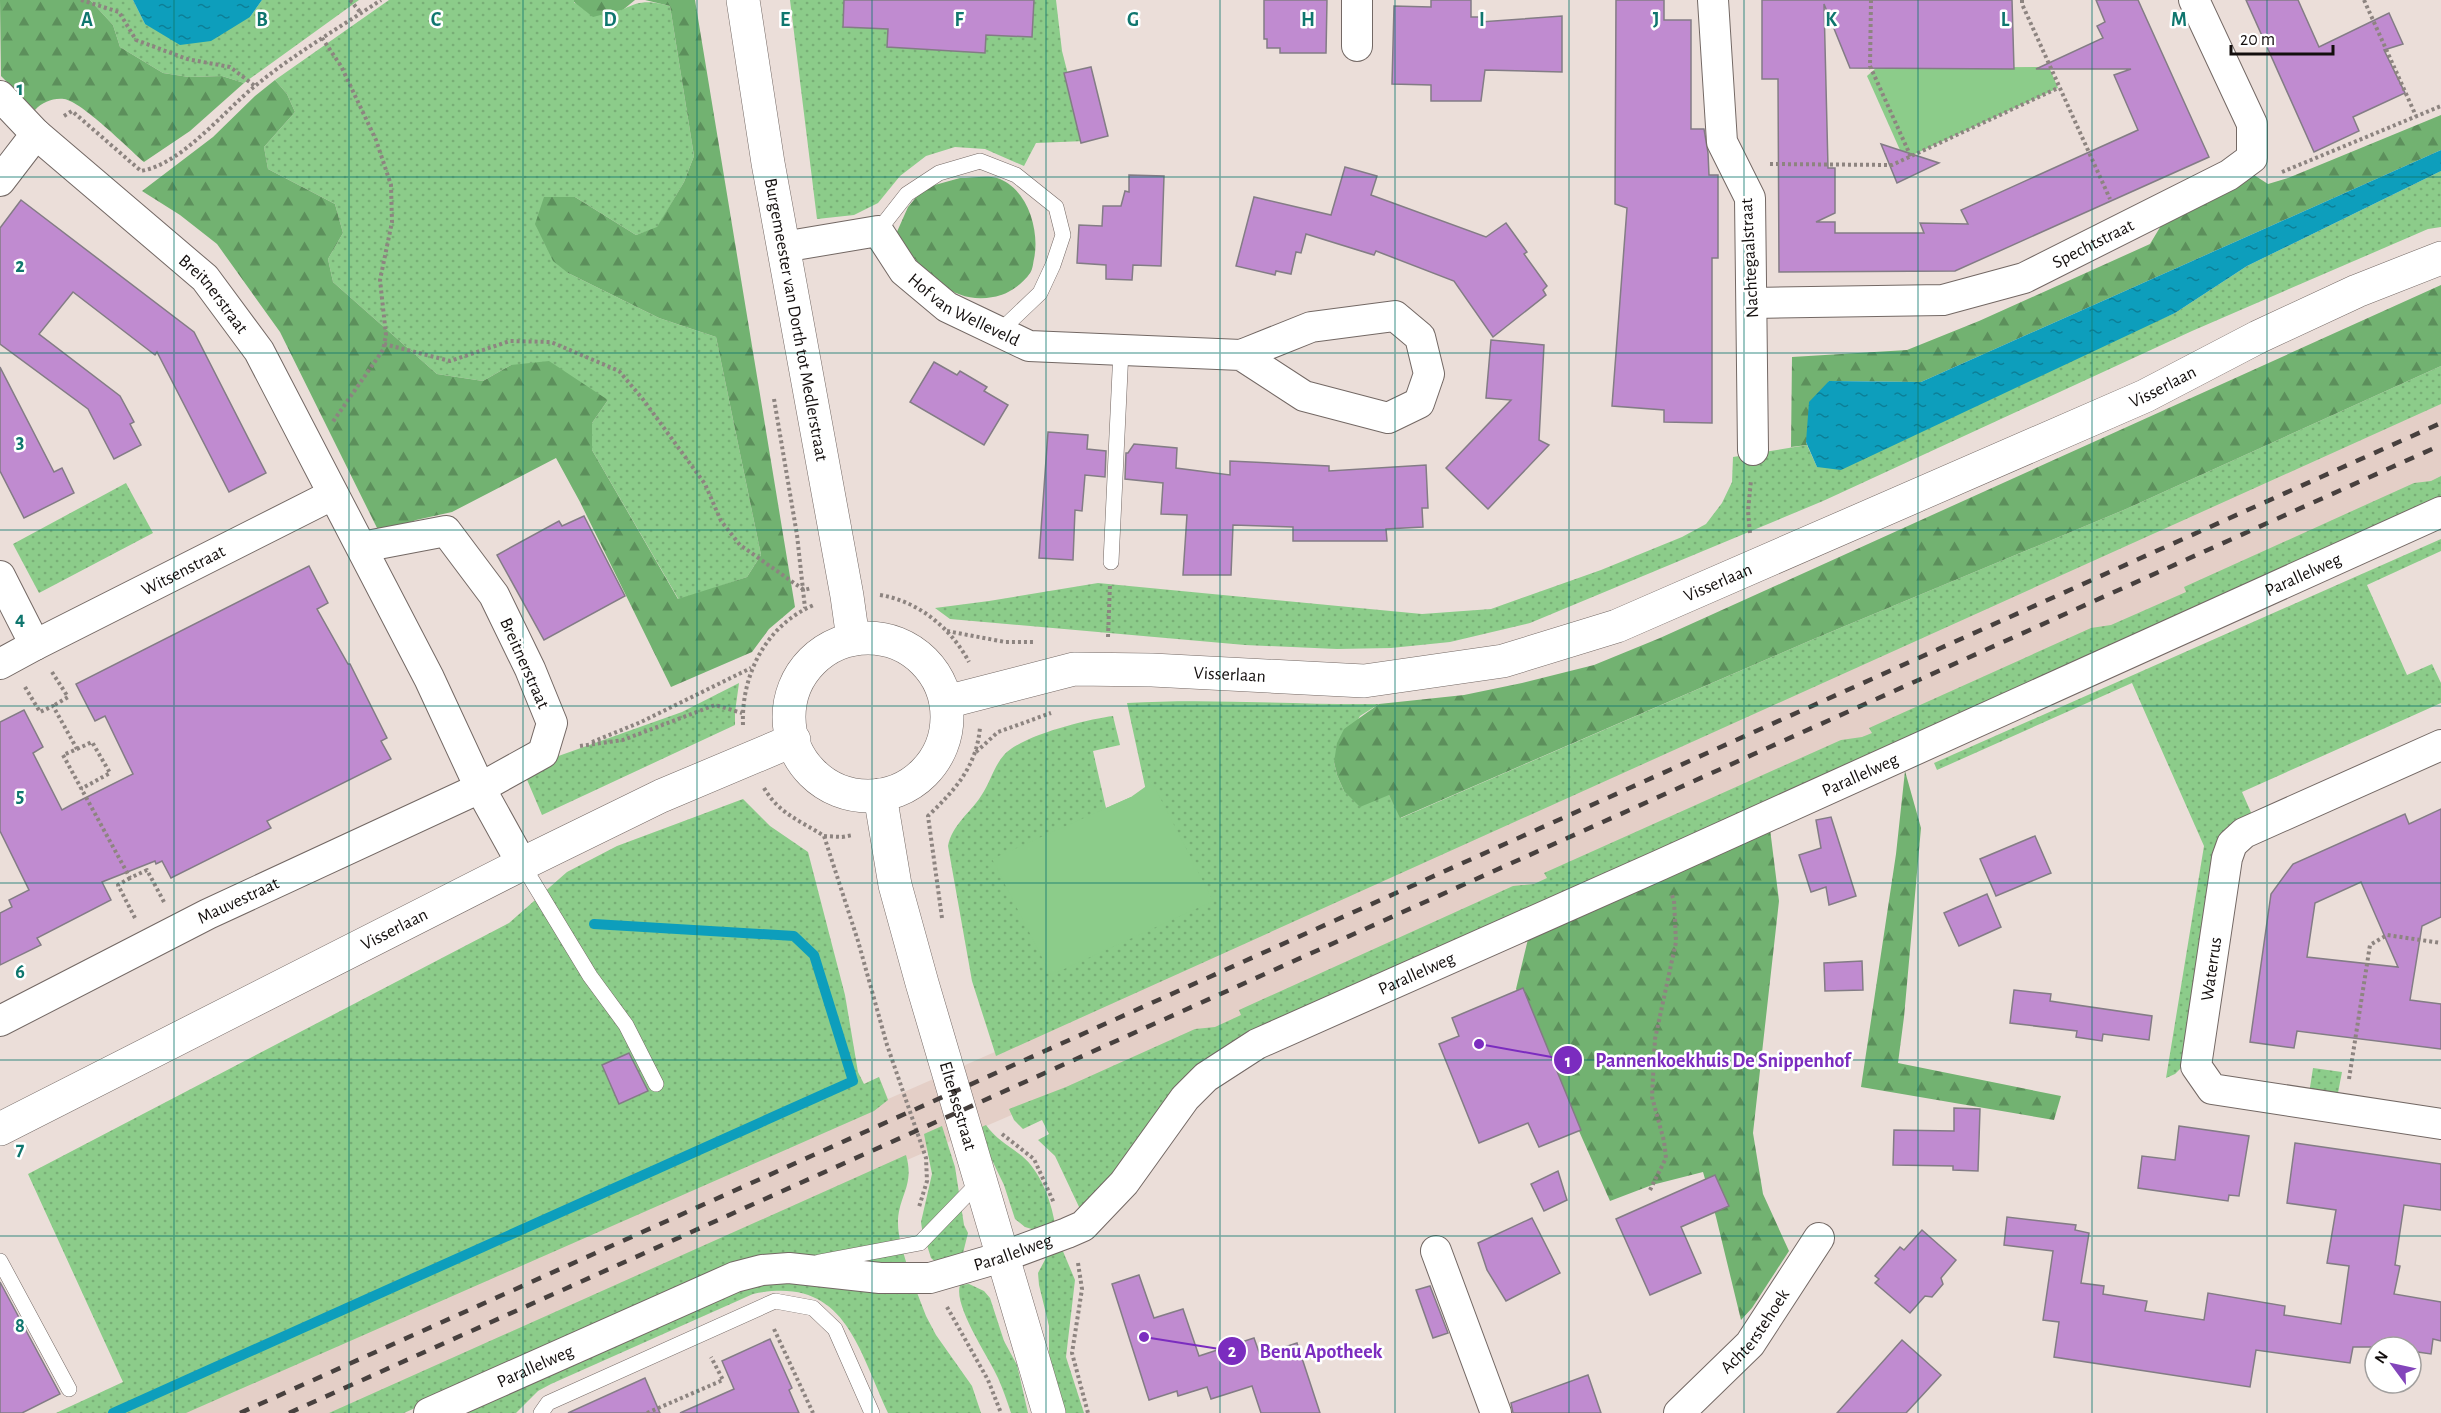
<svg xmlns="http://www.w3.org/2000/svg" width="2441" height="1413" font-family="'Alegreya Sans',sans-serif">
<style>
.built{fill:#e4cfc7}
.grass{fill:url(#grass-dots)}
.forest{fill:url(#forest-firs)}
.park{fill:#8ccc8a}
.water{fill:url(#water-ripples)}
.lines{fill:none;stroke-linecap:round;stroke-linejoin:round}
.stream{stroke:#0d9ebc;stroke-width:10}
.building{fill:#c08bd0;stroke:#837c85;stroke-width:1.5;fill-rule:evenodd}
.lane-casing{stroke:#736864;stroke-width:16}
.street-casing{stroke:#736864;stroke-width:32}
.secondary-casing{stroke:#736864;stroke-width:34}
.path{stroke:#8d8480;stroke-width:4;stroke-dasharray:3 3;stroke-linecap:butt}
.lane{stroke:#fff;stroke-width:15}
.street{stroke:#fff;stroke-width:30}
.secondary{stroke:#fff;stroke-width:33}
.rail{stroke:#47403e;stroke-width:4.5;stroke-dasharray:10 10;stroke-linecap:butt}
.grid{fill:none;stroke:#0f766e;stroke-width:1.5;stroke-opacity:0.55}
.labels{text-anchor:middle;stroke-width:5;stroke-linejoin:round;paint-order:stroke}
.street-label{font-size:18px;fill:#130e0d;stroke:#fff}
.grid-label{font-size:20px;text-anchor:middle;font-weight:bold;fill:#0f766e;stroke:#fff;stroke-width:5;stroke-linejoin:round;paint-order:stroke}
.leader{fill:none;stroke:#7b2cbf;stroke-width:2}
.callout-dot{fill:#7b2cbf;stroke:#fff;stroke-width:2}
.mark-label{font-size:18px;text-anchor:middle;font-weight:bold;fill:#fff}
.callout-label{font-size:20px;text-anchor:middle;font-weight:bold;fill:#7b2cbf;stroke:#fff;stroke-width:5;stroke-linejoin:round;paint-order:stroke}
</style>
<defs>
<pattern id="grass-dots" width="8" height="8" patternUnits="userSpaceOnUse" patternTransform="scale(1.5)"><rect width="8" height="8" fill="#8ccc8a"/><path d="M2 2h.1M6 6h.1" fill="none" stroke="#78ae76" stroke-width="1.8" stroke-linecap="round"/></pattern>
<pattern id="forest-firs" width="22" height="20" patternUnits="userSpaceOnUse" patternTransform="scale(1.5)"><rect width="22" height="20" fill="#72b271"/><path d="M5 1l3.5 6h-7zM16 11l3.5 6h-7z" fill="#5c8f5b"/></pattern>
<pattern id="water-ripples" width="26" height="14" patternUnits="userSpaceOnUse" patternTransform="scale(1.5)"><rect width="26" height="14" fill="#0d9ebc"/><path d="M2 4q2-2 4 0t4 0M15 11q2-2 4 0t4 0" fill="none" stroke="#0c7f97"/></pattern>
</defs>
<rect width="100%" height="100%" fill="#ebded9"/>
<path class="built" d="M2441 386V488L1893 736 907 1160 377 1413H133L879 1077 888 1099 997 1051Z"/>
<g class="grass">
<path d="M90 0H133L145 24 250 17 262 0H359L244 83 222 76 189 77 163 73 120 47 113 25Z"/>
<path d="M389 0H574V3L624 9C641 0 650 1 670 6L694 156 684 182 657 228 636 235 575 197H544L568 273 659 318 716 337 761 555 747 577 679 600 592 450V423L608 400 511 365 483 381 437 374 333 282 328 259 343 233 335 204 268 169 264 147 295 112 287 94 275 80Z"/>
<path d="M790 0H1056L1062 51 1085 141 1036 143 1024 166 985 149 955 147 926 156 900 176 878 203 854 215 817 219Z"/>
<path d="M2441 171V227L2428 229 2192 331 1823 501 1530 623 1450 642 1391 648 1337 649 1245 645 950 619 935 608 989 601 1098 583 1422 614 1491 609 1601 570 1682 537 1706 524 1722 503 1732 482 1733 457 1807 445 1817 467 2175 313 2247 266Z"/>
<path d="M2441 366V404L996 1056 972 981 948 846C952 825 970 813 981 796 990 783 994 766 1004 755 1020 736 1088 719 1113 716L1120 745 1093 751 1106 808 1131 797 1148 800 1127 703C1211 698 1295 705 1379 704L1360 716 1334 762 1337 775 1344 791 1389 795 1401 818 1809 641 2126 509Z"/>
<path d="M2441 476V500L1260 1029 1105 1189 1080 1209 1055 1156 1038 1140 1049 1134 1042 1120 1023 1129 1014 1120 1009 1109 1066 1087 1195 1029 1215 1027 1241 1015 1239 1010 1513 886 1534 884 1547 878 1544 873 1841 740 1862 737 1872 733 1869 728 2091 628 2111 625 2186 592 2184 587 2414 483 2431 481Z"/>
<path d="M126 483 153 533 39 593 13 544Z"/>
<path d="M2441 539V551L2367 585 2407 675 2432 664 2441 683V703L2242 792 2253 817 2227 828 2221 835 2182 1067 2175 1074 2166 1078 2204 846 2132 683 1937 770 1934 763Z"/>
<path d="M739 683 735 712V725L542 815 525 775 536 764 682 712Z"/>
<path d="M743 799 770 826 808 852 845 995 858 1072 864 1084 879 1077 888 1100 874 1111 186 1413H56L123 1382 28 1174 509 923 567 872 617 846Z"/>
<path d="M2313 1068 2342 1072 2337 1098 2309 1094Z"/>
<path d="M986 1125C996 1139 1009 1146 1022 1156 1041 1172 1051 1201 1055 1224L1035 1230 1025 1227 1015 1219 1004 1185 977 1129Z"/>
<path d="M942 1126 955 1167 964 1225 968 1233 963 1253 939 1265 931 1258 922 1229 921 1222 932 1174 924 1134Z"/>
<path d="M906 1155C915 1186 898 1196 898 1223 898 1237 903 1251 907 1265L685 1287 404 1413H329Z"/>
<path d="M1062 1249 1075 1280 1066 1357 1084 1413H1062L1049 1353V1326L1039 1285 1038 1273 1047 1256Z"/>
<path d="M760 1278 916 1290 926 1316 936 1335 972 1386 981 1413H888C857 1346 844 1275 753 1294L551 1384 538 1391 516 1413H458Z"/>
<path d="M969 1284 984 1291 990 1298 1004 1341 1017 1365 1028 1413H1011C1007 1401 1003 1389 998 1378 989 1357 953 1306 960 1285Z"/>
</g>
<g class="forest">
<path d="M0 0H90L113 25 120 47 163 73 189 77 222 76 244 83 190 131 144 162C129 149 81 101 64 99 52 98 43 102 35 110L1 76Z"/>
<path d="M574 0H635L624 9 593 17 574 2Z"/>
<path d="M645 0H695L795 607 769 629 752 652 671 687 580 502 556 458 452 512 416 520 380 534 280 332 217 244 180 215 142 191 213 137 255 96 275 80 287 94 295 112 264 147 268 169 335 204 343 233 328 259 333 282 437 374 483 381 511 365 549 361 608 400 592 423V450L678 599 747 577 761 555 716 337 659 318 568 273 553 261 535 224 544 197H575L636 235 657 227 684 182 694 156 670 6Z"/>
<path d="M2441 115V150L1921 382 1829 381 1806 442 1807 445 1791 447 1792 357 1907 350 1979 321 2150 244 2165 219 2254 175 2268 184 2288 178Z"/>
<path d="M960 178C971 178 987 175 997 178 1028 188 1040 231 1034 259 1033 263 1033 269 1030 273 1022 285 1007 295 993 297 949 306 919 266 896 234L908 207 924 188Z"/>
<path d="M2441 285V366L2126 509 1809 641 1400 818 1389 795 1360 807 1344 791 1337 775 1334 762 1337 743 1344 729 1379 704 1464 695 1522 683 1594 665 1660 638Z"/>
<path d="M1905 771 1921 828 1904 1017 1898 1063 2061 1096 2054 1120 1861 1087 1896 854Z"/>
<path d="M1770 829 1779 901 1753 1133 1763 1194 1789 1251 1752 1308 1741 1320 1716 1217 1703 1172 1652 1185 1610 1201 1516 989 1528 939Z"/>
</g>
<g class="park">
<path d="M2049 67 2058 88 1904 159 1867 76 1876 68Z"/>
<path d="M1152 782 1213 901 1051 975 992 859 1131 797Z"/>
</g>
<g class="water">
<path d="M133 0H262L250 17 211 41 180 45 145 24Z"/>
<path d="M2441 150V171L2247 266 2175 313 1841 470 1817 467 1806 442 1809 402 1829 381 1921 382Z"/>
</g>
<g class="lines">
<path class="stream" d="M113 1413 853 1081 814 955 794 936 594 924"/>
</g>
<g class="building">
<path d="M844 0H1034L1032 37 986 35 985 53 887 47 888 29 843 27Z"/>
<path d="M1264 0H1327L1326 53H1280V48H1267V39H1264Z"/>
<path d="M1431 0H1471V17H1481L1480 22 1562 16V72L1485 70 1481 101H1431V85L1392 84 1394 6 1431 7Z"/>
<path d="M1616 0H1664V20H1691V129H1704L1708 153 1709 175H1718V258H1712V423L1664 422V410L1612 406 1627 208 1615 204Z"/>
<path d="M1762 0H2012L2014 69 1850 68 1824 4 1828 168H1835V213L1816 222H1835V233H1924L1920 223 1968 224 1961 210 2138 130 2114 75 2131 69H2036L2103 38 2097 26 2105 22 2096 0H2138L2209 157 1955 271 1779 272 1778 79H1762Z"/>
<path d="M2246 0H2298L2319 47 2389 13 2403 44 2384 50 2405 93 2353 117 2359 131 2314 152Z"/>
<path d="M1091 67 1108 136 1081 143 1064 73Z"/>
<path d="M1881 144 1939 163 1897 183Z"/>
<path d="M1345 167 1377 176 1371 195 1486 237 1506 223 1527 252 1524 254 1547 286 1543 290 1546 295 1493 337 1454 281 1376 251 1374 255 1306 234 1301 253 1296 252 1291 274 1276 271 1275 275 1236 266 1254 197 1331 215Z"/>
<path d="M1129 175 1164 176 1161 266 1133 265 1132 280 1106 279V265L1077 263 1079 225 1102 226 1103 206H1121L1125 191 1129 192Z"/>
<path d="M21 200 194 332 266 473 229 492 157 352 155 355 73 292 39 334 120 396 134 422 130 424 141 445 114 459 88 409 0 344V228Z"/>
<path d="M1491 340 1544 345 1539 440 1549 445 1488 509 1446 468 1511 400 1486 398Z"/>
<path d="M934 362 957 375 960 371 987 387 984 391 1008 405 984 445 910 402Z"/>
<path d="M0 367 54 472 62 468 74 493 24 518 0 471Z"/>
<path d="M1048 432 1088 435 1087 449 1106 451 1105 477 1085 475 1082 511 1075 510 1073 560 1039 558Z"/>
<path d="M1134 444 1177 448 1176 468 1230 475V461L1329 466V471L1426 465 1428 508H1422L1423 527 1386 529 1387 541H1293V527L1233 525 1231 575H1183L1187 515 1161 514 1163 483 1125 479 1126 453H1128Z"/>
<path d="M584 516 625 596 544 640 497 555 559 521 562 526Z"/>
<path d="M309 566 328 603 317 609 348 664H350L387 738 381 741 391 759 267 821 271 828 171 878 162 861 156 864 155 861 102 882 111 900 37 938 41 945 0 965V913L12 907 9 900 29 890 0 831V722L24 710 43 747 33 753 62 810 71 805 133 774 105 716 95 721 76 684Z"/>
<path d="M2441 809V917L2422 926 2410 1000 2441 1004V1049L2297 1031 2294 1048 2250 1042 2271 894 2293 864 2405 814 2409 824ZM2361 882 2398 967 2307 957 2315 903Z"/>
<path d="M1831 817 1856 896 1829 905 1826 887 1811 892 1799 855 1821 848 1816 820Z"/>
<path d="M2035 836 2051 873 1996 896 1980 859Z"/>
<path d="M1987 894 2001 927 1959 946 1944 913Z"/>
<path d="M1862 961 1863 990 1825 991 1824 963Z"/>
<path d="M1523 988 1581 1130 1539 1147 1528 1123 1479 1143 1439 1044 1459 1036 1452 1018Z"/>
<path d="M2014 990 2051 994 2050 1001 2152 1016 2149 1040 2103 1034 2102 1041 2076 1037 2077 1031 2010 1023Z"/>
<path d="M629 1053 648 1091 619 1104 602 1065Z"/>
<path d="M1954 1108 1980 1109 1978 1171 1953 1170V1166L1893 1165 1894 1130 1954 1131Z"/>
<path d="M2179 1126 2249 1136 2239 1196 2229 1195 2228 1201 2138 1188 2142 1156 2175 1160Z"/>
<path d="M2295 1143 2441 1164V1210L2404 1205 2395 1265 2400 1266 2394 1294 2441 1302V1341L2433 1339 2431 1354 2411 1351V1347H2353L2350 1363 2256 1350 2250 1387 2054 1357 2059 1322 2043 1320 2053 1251 2004 1245 2007 1217 2076 1225 2075 1230 2089 1233 2081 1283 2104 1286 2103 1294 2147 1301 2145 1311 2204 1320 2208 1293 2285 1306 2284 1315 2341 1324 2349 1266 2327 1263 2336 1210 2287 1203Z"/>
<path d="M1558 1171 1567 1200 1544 1211 1531 1184Z"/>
<path d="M1715 1175 1729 1206 1681 1227 1701 1273 1650 1295 1616 1219Z"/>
<path d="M1532 1218 1560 1273 1506 1301 1487 1270 1478 1243Z"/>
<path d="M1922 1230 1956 1260 1941 1278 1943 1284 1932 1297 1925 1296 1910 1313 1875 1283 1879 1279 1875 1276 1900 1247 1904 1250Z"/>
<path d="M1139 1275 1154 1318 1183 1309 1199 1356 1254 1338 1260 1355 1297 1343 1320 1413H1261L1252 1386 1211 1399 1207 1387 1178 1396 1177 1391 1149 1400 1112 1284Z"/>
<path d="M0 1282 60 1394 22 1413H0Z"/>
<path d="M1430 1286 1448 1333 1433 1338 1416 1290Z"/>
<path d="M770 1339 792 1388 789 1390 799 1413H680L734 1389 722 1361Z"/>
<path d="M1902 1340 1941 1375 1906 1413H1837Z"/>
<path d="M1588 1375 1601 1413H1513L1511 1403Z"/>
<path d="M645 1378 660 1413H568Z"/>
</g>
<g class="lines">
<defs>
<g id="lane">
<path d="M878 231 907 194 939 173 980 161 1016 175 1056 207 1063 235 1053 265 1040 293 999 332"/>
<path d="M1111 562 1121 350"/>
<path d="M522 864 590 976 626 1025 656 1084"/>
<path d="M0 1261 69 1389"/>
<path d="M819 1262 920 1243 980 1181"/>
<path d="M541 1413 548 1403 775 1301 813 1308 835 1329 872 1413"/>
</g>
<g id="street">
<path d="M1357 0V46"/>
<path d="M1713 0 1722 142 1750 198 1753 450"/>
<path id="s1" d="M0 96 36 134 205 278 259 351 429 678 480 788 522 864"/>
<path d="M0 181 36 134"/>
<path id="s2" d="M783 247 878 231 904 271 947 307 1029 346 1241 355 1304 396 1388 418 1419 403 1429 374 1420 337 1395 316 1311 327 1241 355"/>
<path id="s3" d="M1753 303 1943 300 2024 278 2229 175 2252 158V124L2194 0"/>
<path d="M0 576 35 645 0 664"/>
<path id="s4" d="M35 645 332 495"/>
<path d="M2441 745 2244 833 2232 844 2227 858 2196 1066 2212 1089 2441 1124"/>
<path id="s5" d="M0 1021 208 914 480 788 543 753 552 723 530 669 494 595 446 531 362 547"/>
<path d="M1436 1251 1496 1413"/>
<path id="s6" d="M429 1413 735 1277 762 1270 789 1268 880 1278H930L1002 1257 1067 1233 1083 1226 1124 1183 1185 1098 1206 1077 1257 1044 1660 865 2441 512"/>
<path id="s7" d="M1679 1413 1750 1344 1819 1238"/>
</g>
<g id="secondary">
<path id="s8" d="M743 0 768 163 847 596 853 639"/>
<circle cx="868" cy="717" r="79"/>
<path id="s9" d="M946 702 1074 669 1152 670 1364 681 1503 661 1617 626 2145 396 2258 337 2357 291 2441 258"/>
<path id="s10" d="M880 795 895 885 922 983 1049 1413"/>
<path id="s11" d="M0 1129 522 864 661 796 794 740"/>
</g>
</defs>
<use href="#lane" class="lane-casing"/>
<use href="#street" class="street-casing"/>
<use href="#secondary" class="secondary-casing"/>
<g class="path">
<path d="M81 0 119 12 136 40 187 59 230 67 255 86"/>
<path d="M350 0 361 13"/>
<path d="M1871 0 1870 66 1911 157"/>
<path d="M2022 0V4L2110 199"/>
<path d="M2364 0 2416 116"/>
<path d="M322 38 341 66 376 140 391 185 392 222 380 280 386 335 383 350 332 423"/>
<path d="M64 116 72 111 141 171C182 164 223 112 255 86 294 54 339 28 381 0"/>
<path d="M1770 164 1892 165 2058 88"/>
<path d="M2282 172 2441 106"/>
<path d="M384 344 450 361 510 341 551 342 619 371 642 398 705 484 721 521 740 545 804 590 812 588"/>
<path d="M774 399 797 535 805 608"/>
<path d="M1750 533 1748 511 1751 480"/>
<path d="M880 595C918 601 951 628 969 662"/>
<path d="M947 631 1005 642H1034"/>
<path d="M1108 637 1110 584"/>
<path d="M52 672 68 697 53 706"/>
<path d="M25 687 40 712 53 706 77 749 63 755 130 878 147 870 164 902"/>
<path d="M743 725C741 675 766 625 814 605"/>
<path d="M592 742 641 722 751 668"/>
<path d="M580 746 623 740 715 705 742 713"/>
<path d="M77 749 92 742 110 773 81 789"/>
<path d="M976 752 998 732 1051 713"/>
<path d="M764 788C780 815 800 820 824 836L858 941 887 1045 926 1158 927 1181 919 1207"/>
<path d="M824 836 842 837 853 835"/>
<path d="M130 878 118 885 135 918"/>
<path d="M942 918 928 816C955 790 977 766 980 727"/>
<path d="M2349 1079 2370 945 2387 935 2441 943"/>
<path d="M1002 1134 1034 1159 1054 1203"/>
<path d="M1650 1190 1666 1158 1664 1141 1652 1097 1655 1039 1676 942 1674 900 1671 893"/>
<path d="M1078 1263 1082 1289 1072 1353 1088 1413"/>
<path d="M947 1307 988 1380 1001 1413"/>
<path d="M774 1329 813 1413"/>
<path d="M647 1413 723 1380 711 1357"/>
</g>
<use href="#lane" class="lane"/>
<use href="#street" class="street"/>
<use href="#secondary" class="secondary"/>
<g class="rail">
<path d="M240 1413 2441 423"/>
<path d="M289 1413 2441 445"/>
</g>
</g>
<path class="grid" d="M174 0V1413M349 0V1413M523 0V1413M697 0V1413M872 0V1413M1046 0V1413M1220 0V1413M1395 0V1413M1569 0V1413M1744 0V1413M1918 0V1413M2092 0V1413M2267 0V1413M0 177H2441M0 353H2441M0 530H2441M0 706H2441M0 883H2441M0 1060H2441M0 1236H2441"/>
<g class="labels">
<g class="street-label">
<text dy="6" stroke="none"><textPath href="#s3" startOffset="351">Spechtstraat</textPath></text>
<text transform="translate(1749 258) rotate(-93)" y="6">Nachtegaalstraat</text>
<text dy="6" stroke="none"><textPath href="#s1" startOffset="292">Breitnerstraat</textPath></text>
<text dy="6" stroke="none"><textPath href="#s2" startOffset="216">Hof van Welleveld</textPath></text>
<text dy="6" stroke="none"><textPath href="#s8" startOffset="324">Burgemeester van Dorth tot Medlerstraat</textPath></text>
<text dy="6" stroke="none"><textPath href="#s9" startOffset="1278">Visserlaan</textPath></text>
<text dy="6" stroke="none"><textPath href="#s4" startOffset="166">Witsenstraat</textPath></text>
<text dy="6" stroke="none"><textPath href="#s6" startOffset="2094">Parallelweg</textPath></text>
<text dy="6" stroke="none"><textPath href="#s9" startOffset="792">Visserlaan</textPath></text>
<text transform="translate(525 663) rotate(66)" y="6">Breitnerstraat</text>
<text dy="6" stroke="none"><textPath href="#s9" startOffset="288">Visserlaan</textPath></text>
<text dy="6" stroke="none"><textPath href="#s6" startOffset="1608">Parallelweg</textPath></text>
<text dy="6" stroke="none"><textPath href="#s5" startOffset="267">Mauvestraat</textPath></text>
<text dy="6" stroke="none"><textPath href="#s11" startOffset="442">Visserlaan</textPath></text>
<text transform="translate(2211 969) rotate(-82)" y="6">Waterrus</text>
<text dy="6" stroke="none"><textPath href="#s6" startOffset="1122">Parallelweg</textPath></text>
<text dy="6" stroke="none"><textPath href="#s10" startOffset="321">Eltensestraat</textPath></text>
<text dy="6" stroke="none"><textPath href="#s6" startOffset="618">Parallelweg</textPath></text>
<text dy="6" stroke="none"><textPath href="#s7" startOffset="112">Achterstehoek</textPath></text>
<text dy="6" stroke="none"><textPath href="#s6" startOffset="116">Parallelweg</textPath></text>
</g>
</g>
<g class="grid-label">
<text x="87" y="26">A</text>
<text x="262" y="26">B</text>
<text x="436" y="26">C</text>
<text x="610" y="26">D</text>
<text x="785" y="26">E</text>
<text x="959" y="26">F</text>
<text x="1133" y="26">G</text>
<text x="1308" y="26">H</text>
<text x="1482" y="26">I</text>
<text x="1656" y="26">J</text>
<text x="1831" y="26">K</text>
<text x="2005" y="26">L</text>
<text x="2179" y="26">M</text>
<text x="20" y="95">1</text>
<text x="20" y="272">2</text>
<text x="20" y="448">3</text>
<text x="20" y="625">4</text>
<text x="20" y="802">5</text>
<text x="20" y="978">6</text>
<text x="20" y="1155">7</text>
<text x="20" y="1332">8</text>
</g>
<path class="leader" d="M1479 1044L1568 1060M1144 1337L1232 1351"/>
<g class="callout-dot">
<circle cx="1479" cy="1044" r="6"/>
<circle cx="1144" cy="1337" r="6"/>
<circle cx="1568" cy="1060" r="15"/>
<circle cx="1232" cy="1351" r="15"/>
</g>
<g class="mark-label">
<text x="1568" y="1067">1</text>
<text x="1232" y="1357">2</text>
</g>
<g class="callout-label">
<text x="1723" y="1067">Pannenkoekhuis De Snippenhof</text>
<text x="1321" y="1358">Benu Apotheek</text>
</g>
<g transform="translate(2393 1365) rotate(303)"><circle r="28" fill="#ffffff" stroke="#a19f9e" stroke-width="1.5"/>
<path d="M0-4.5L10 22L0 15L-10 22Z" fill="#8345bb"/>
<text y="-9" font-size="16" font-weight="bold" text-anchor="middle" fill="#130e0d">N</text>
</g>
<path d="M2231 45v9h102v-9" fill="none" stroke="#130e0d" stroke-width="3"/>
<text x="2240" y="45" font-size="18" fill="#130e0d" stroke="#ffffff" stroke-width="4.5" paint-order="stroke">20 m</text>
</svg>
